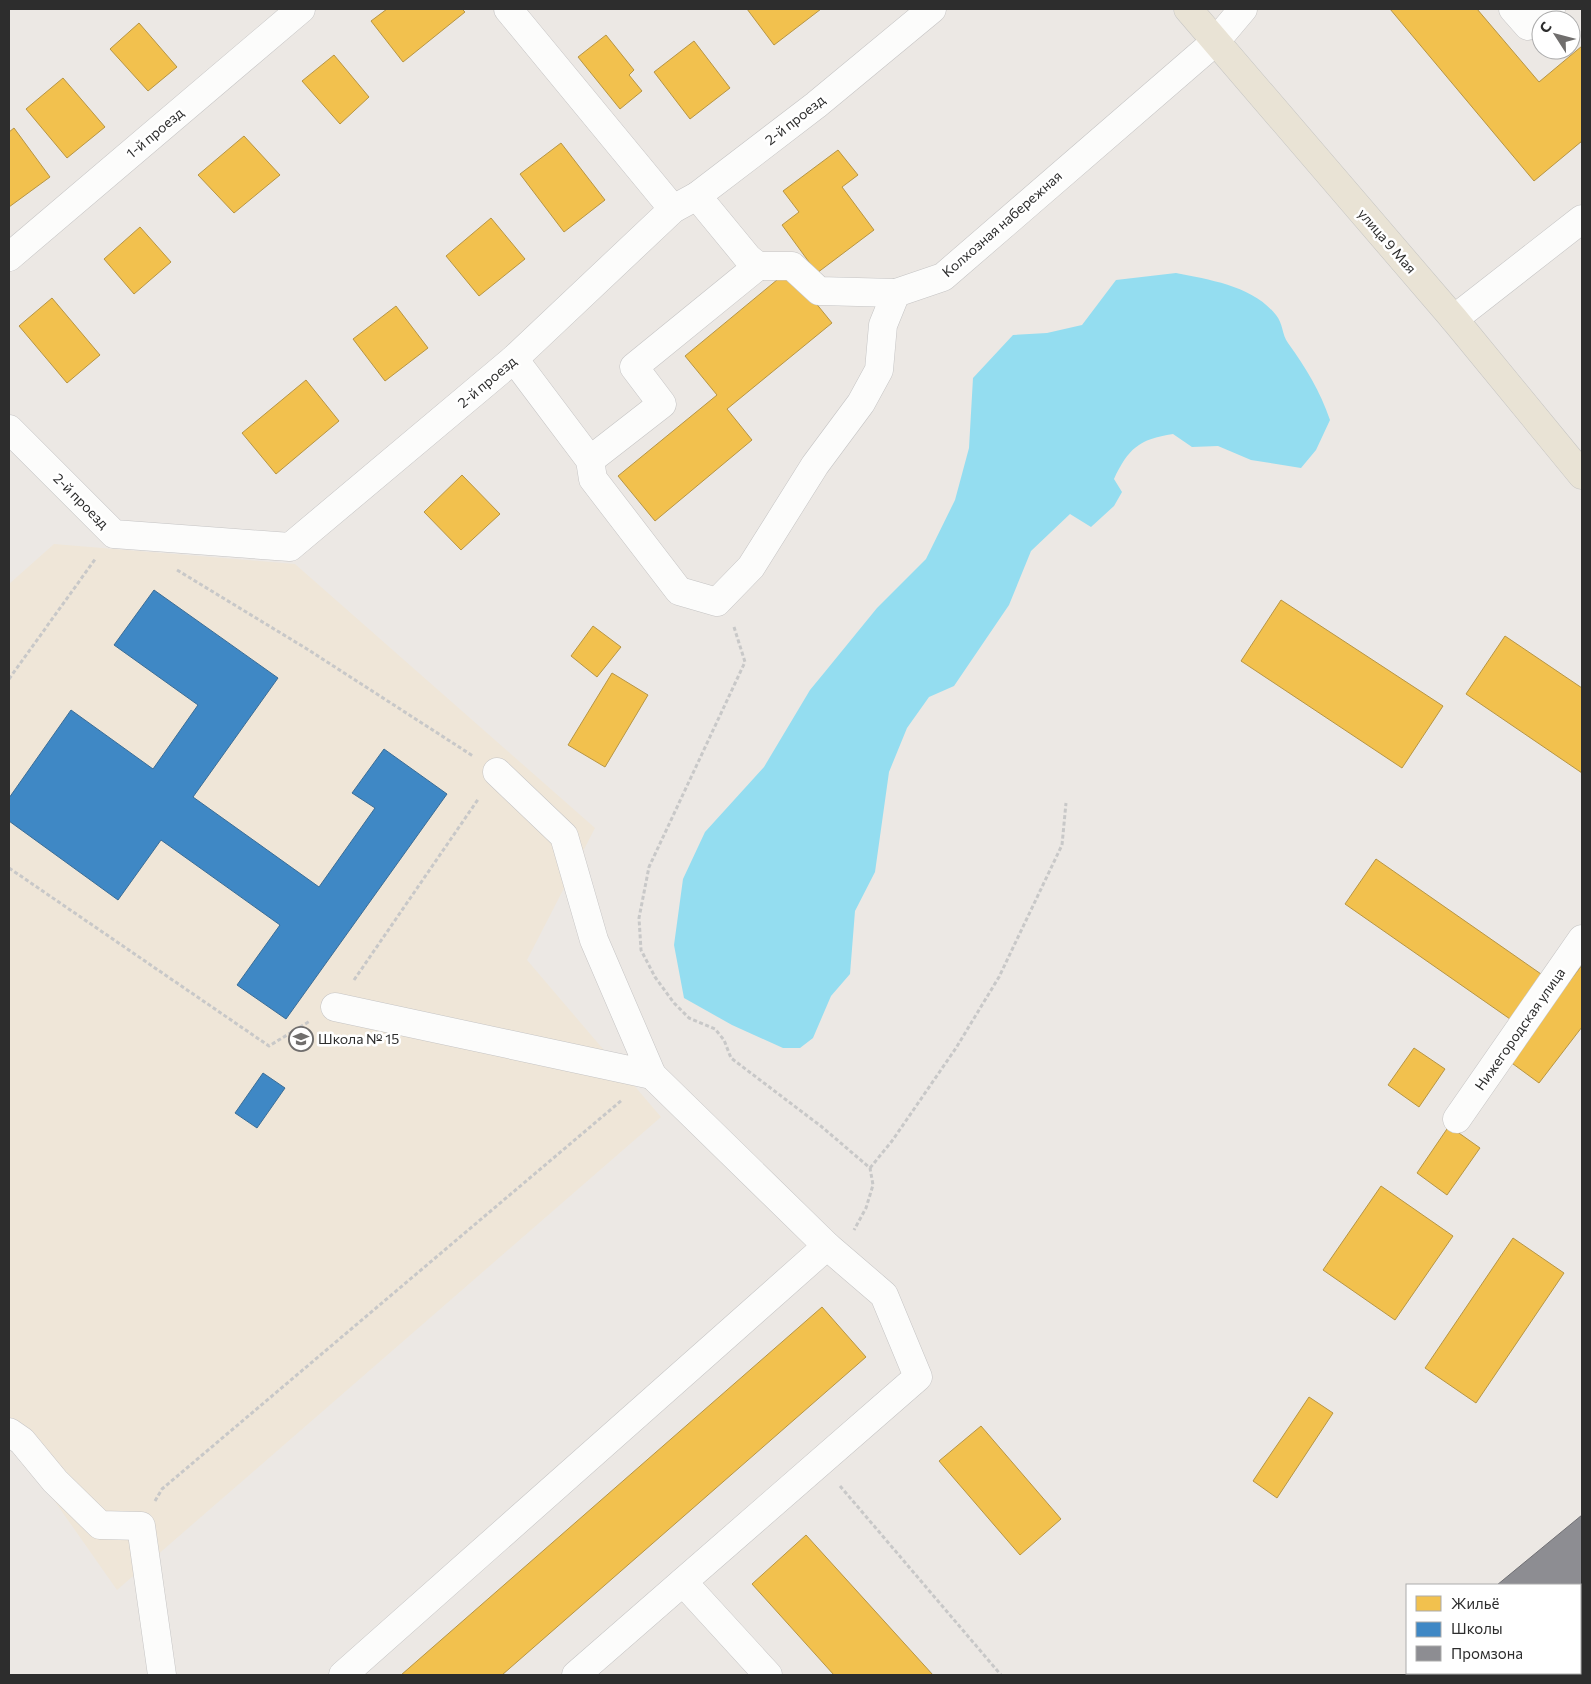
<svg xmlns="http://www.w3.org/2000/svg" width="1591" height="1684" font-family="Commissioner,sans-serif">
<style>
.education{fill:#efe6d8}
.water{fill:#94ddf0}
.homes{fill:#f2c14e;stroke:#b79544}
.schools{fill:#3f88c5;stroke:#3a6d97}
.industry{fill:#8d8d92;stroke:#707074}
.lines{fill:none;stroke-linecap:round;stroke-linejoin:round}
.minor-casing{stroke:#c5c4c4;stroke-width:29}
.major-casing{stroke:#c6c5c3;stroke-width:29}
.path{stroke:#c8c8c8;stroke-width:3;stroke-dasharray:4 2.5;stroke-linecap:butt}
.minor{stroke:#fcfcfb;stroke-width:28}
.major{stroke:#e9e3d5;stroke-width:28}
.labels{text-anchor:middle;stroke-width:5;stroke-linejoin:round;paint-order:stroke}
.street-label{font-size:14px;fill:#2d2d2d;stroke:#fff}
.poi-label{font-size:14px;fill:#2d2d2d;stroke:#fff;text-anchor:start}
</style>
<rect width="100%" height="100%" fill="#ece8e4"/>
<path class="education" d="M54 544 295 564 595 828 527 960 661 1117 117 1590 9 1436V584Z"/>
<path class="water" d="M1176 273C1211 280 1253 286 1276 315 1283 323 1282 335 1288 343 1306 368 1320 391 1330 420L1316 450 1301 468 1251 460 1218 446 1192 447 1173 434C1139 439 1128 449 1114 479L1122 492 1114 506 1091 527 1070 514 1031 551 1009 605 954 686 929 697 907 728 889 772 875 872 855 911 850 974 831 996 813 1038 800 1048H783L732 1025 684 998 674 945 683 879 705 832 764 767 810 690 824 673 877 608 926 559 955 500 969 448 973 378 1013 335 1047 333 1082 325 1116 280Z"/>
<g class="homes">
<path d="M387 9H462L465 12 403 62 371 21Z"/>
<path d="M747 9H821L774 45Z"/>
<path d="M1390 9H1477L1539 82 1582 46V141L1534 181Z"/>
<path d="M139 23 177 67 148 91 110 49Z"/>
<path d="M606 35 634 70 629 75 642 91 620 109 578 57Z"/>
<path d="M694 41 730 88 690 119 654 72Z"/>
<path d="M334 55 369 97 340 124 302 81Z"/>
<path d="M63 78 105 127 67 158 26 109Z"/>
<path d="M14 128 50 177 9 207V132Z"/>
<path d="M244 136 280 175 234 213 198 175Z"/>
<path d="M561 143 605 200 564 232 520 174Z"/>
<path d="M838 150 858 175 842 187 874 230 817 273 782 225 799 212 783 191Z"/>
<path d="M491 218 525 259 479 296 446 256Z"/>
<path d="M140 227 171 262 134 294 104 259Z"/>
<path d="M789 270 832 323 727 409 752 440 655 521 618 476 717 395 685 356Z"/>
<path d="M52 298 100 355 67 383 19 326Z"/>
<path d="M396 306 428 348 385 381 353 339Z"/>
<path d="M306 380 339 421 276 474 242 433Z"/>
<path d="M462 475 500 514 461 550 424 512Z"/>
<path d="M1281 600 1443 706 1402 768 1241 661Z"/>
<path d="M593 626 621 647 597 677 571 656Z"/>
<path d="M1505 636 1582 688V773L1466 694Z"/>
<path d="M612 673 648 695 605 767 568 745Z"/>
<path d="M1376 859 1541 974 1510 1019 1345 904Z"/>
<path d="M1582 965V1027L1539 1083 1509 1061Z"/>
<path d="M1414 1048 1445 1069 1419 1107 1388 1085Z"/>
<path d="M1449 1126 1480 1148 1447 1195 1417 1173Z"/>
<path d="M1381 1186 1453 1236 1395 1320 1323 1270Z"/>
<path d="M1513 1238 1564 1273 1476 1403 1425 1368Z"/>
<path d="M822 1307 866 1357 502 1675H401Z"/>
<path d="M1309 1397 1333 1413 1277 1498 1253 1481Z"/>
<path d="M981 1426 1061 1519 1020 1555 939 1461Z"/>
<path d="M806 1535 933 1675H834L752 1584Z"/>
</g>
<g class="schools">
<path d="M154 590 278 678 193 797 319 887 375 808 352 793 384 749 447 794 286 1019 237 985 280 925 161 840 118 900 9 821V798L71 710 153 769 198 705 114 645Z"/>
<path d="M263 1073 285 1088 257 1128 235 1113Z"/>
</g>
<g class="industry">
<path d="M1582 1515V1600L1580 1602V1585H1497Z"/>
<path d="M1423 1673H1493L1490 1675H1425Z"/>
</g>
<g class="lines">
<defs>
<g id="minor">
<path d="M508 9 673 209"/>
<path d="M1513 9 1528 26 1551 9"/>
<path d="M697 196 748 258 758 266H792L819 291 896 293"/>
<path d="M9 257 301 9"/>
<path d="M1454 319 1582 219"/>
<path d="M514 359 590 460 593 479 679 591 717 602 751 567 815 465 861 403 879 370 883 325 896 293 943 277 1216 41 1243 9"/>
<path d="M9 429 114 534 290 547 514 359 673 209 697 196 816 105 932 9"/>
<path d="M590 460 662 404 634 367 758 266"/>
<path d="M335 1007 652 1075 594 940 564 836 497 772"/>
<path d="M652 1075 827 1246"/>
<path d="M1457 1119 1582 939"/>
<path d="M9 1432 22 1441 55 1481 100 1525 141 1526 162 1675"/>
<path d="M683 1582 768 1675"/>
<path d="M343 1675 827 1246 884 1295 918 1377 576 1675"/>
</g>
<path id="major" d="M1188 9 1454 319 1582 475"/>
</defs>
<use href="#minor" class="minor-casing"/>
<use href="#major" class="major-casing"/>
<g class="path">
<path d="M177 570 307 649 473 756"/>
<path d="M734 627 745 662 649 867 639 918 641 950 655 977 674 1003 689 1018 715 1029 724 1040 731 1058 822 1127 870 1168 873 1185 866 1208 854 1230"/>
<path d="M9 679 96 558"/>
<path d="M9 868 269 1046 310 1021"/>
<path d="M354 980 479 798"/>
<path d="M870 1168 892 1141 956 1048 999 977 1062 845 1066 803"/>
<path d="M840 1486 1001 1675"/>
<path d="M155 1501 162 1489 622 1100"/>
</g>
<use href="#minor" class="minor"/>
<use href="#major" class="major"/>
</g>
<defs>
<symbol id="school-ring" viewBox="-11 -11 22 22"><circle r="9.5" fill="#fff" stroke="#706e6d" stroke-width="1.5"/><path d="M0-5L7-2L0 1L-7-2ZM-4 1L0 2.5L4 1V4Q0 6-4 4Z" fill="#706e6d"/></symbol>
</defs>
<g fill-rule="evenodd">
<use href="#school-ring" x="287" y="1025" width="28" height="28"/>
</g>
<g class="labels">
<g class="street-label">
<text transform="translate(795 120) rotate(-38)" y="5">2-й проезд</text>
<text transform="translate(155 133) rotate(-40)" y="5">1-й проезд</text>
<text transform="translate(1002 224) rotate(-41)" y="5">Колхозная набережная</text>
<text transform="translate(1387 241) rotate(49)" y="5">улица 9 Мая</text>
<text transform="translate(487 382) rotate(-40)" y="5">2-й проезд</text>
<text transform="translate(81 501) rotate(45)" y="5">2-й проезд</text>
<text transform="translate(1520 1029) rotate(-55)" y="5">Нижегородская улица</text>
</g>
<g class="poi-label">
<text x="318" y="1044">Школа № 15</text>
</g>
</g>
<rect width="1591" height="1684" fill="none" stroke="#2d2d2d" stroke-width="20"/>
<rect x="1406" y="1584" width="175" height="90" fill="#ffffff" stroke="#ababab"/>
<rect x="1416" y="1596" width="25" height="15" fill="#f2c14e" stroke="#ababab"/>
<text x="1451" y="1609" font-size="15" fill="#2d2d2d">Жильё</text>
<rect x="1416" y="1622" width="25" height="15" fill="#3f88c5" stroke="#ababab"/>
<text x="1451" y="1634" font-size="15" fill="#2d2d2d">Школы</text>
<rect x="1416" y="1646" width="25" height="15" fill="#8d8d92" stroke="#ababab"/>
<text x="1451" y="1659" font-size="15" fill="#2d2d2d">Промзона</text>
<g transform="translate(1556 35) rotate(306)"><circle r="24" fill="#ffffff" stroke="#ababab"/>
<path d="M0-4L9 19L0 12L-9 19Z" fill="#706e6d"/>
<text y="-8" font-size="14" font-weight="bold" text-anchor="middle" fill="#2d2d2d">С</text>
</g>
</svg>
